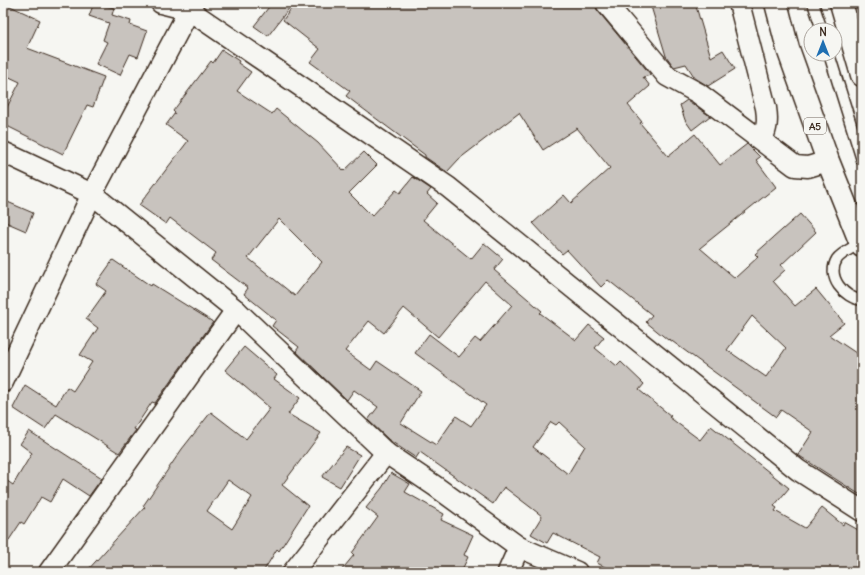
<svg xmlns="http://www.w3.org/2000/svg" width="865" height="575" font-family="Delius,sans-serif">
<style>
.building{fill:#c8c3be;stroke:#3b2a1e;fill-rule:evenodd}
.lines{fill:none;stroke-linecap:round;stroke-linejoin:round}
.service-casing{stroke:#3b2a1e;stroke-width:13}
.minor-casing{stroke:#3b2a1e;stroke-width:23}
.trunk-casing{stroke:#3b2a1e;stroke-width:25}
.service{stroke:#f6f6f2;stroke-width:10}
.minor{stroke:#f6f6f2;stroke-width:20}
.trunk{stroke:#f6f6f2;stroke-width:22}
.labels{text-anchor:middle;stroke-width:3.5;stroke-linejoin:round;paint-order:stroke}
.shield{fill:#f6f6f2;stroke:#73675e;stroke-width:1}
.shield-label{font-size:10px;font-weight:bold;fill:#3b2a1e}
</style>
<rect width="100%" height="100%" fill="#f6f6f2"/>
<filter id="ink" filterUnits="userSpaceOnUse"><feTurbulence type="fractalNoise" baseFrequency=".025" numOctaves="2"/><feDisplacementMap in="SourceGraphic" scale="8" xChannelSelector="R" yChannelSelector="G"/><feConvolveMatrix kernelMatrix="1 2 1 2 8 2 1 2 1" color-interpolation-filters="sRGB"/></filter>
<g filter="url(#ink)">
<g class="building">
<path d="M94 3 114 8 112 15 131 21 130 25 147 31 138 57 130 54 120 75 96 64 107 42 103 40 109 23 89 16Z"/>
<path d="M272 3H293L268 36 254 26Z"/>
<path d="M295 3H595L597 10 651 75 643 77 650 86 628 105 642 122 640 123 668 156 695 134 720 165 747 144 760 157 756 160 776 187 700 248 735 278 758 257 755 254 800 214 816 232 781 265 785 270 773 281 795 306 816 289 844 323 829 335 862 357V496L798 455 813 432 781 410 776 417 669 339 668 340 646 322 652 315 608 280 601 287 567 250 562 254 533 223 564 195 571 203 610 168 577 128 543 150 519 113 459 159 447 172 425 157V155L346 96 350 91 310 62 320 49 283 20ZM752 316 786 348 766 377 727 350Z"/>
<path d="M650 3H695L711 57 723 50 735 69 708 86 695 78 686 64 674 67 666 56Z"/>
<path d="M8 5 40 20 27 48 104 77 93 107 87 105 63 154 3 124V115L20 82 3 74V16Z"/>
<path d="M222 50 239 61 238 63 251 72 237 91 272 114 276 109 318 143 344 171 364 152 377 165 349 193 372 216 396 190 400 193 413 177 431 189 427 194 437 203 423 220 471 259 484 243 503 259 494 270 542 311 540 313 576 340 589 325 604 337 595 348 617 366 621 362 644 384 639 390 671 416 669 417 700 440 711 426 789 488 774 506 777 508 775 511 805 528 822 508 843 525 844 522 862 532V572H615L597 563 600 557 553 533 547 543 531 534 542 516 504 487 493 504 420 452 416 458 389 440 368 420 378 407 354 390 347 400 296 351 299 347 272 326 276 320 244 294 248 288 211 260 216 253 170 218 166 224 139 205 188 141 166 125 175 113 173 111 211 61 213 63ZM279 219 322 262 295 296 248 258ZM485 281 512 305 480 342 475 338 459 357 429 334 415 353 486 405 471 426 456 416 436 445 401 423 421 391 377 361 371 370 345 351 369 321 384 333 404 308 438 337ZM551 422 556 425 559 422 585 446 568 474 533 447Z"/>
<path d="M687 100 710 116 692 130 685 120 680 105Z"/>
<path d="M3 200 33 213 26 231 3 221Z"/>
<path d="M113 260 151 286 152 284 213 322 155 403 152 402 134 429 136 430 119 453 56 414 45 429 13 408 25 385 56 405 67 387 73 391 92 362 80 355 98 328 86 319 106 291 96 284Z"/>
<path d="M244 347 277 375 274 379 300 398 288 414 321 433 282 485 308 506 279 551 277 549 263 572H86L145 507 143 506 182 449 211 412 246 439 270 408 225 370ZM228 480 252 497 232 529 207 511Z"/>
<path d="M29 431 102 478 89 496 63 479 50 502 41 497 24 524 21 522 3 549V478L13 485 32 453 20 444Z"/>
<path d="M346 447 360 455 340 487 322 477Z"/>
<path d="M391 473 410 484 405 492 444 514 441 520 473 535 464 555 468 557 461 572H340L354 555 352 553 378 517 366 508 382 488Z"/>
</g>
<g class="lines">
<defs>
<g id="service">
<path d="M813 3 822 30"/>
<path d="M829 54 862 160"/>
<path d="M860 243C854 247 841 253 837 259 826 277 844 298 862 300"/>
</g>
<g id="minor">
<path d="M161 3 189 10 448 187 798 470 862 511"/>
<path d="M606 3 667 76 698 93 795 166 808 167 828 161"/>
<path d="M739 3 766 108C768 121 767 128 762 140"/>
<path d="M3 152 92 194 236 310 386 453 435 486 519 547 577 572"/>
<path d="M3 382 92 194 193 3"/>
<path d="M49 572 236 310"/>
<path d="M293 572 386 453"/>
<path d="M508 572 519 547"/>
</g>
<g id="trunk">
<path d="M776 3 788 49 828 161 862 246"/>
<path d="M841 3 862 75"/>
</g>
</defs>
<use href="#service" class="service-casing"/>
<use href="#minor" class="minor-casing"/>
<use href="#trunk" class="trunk-casing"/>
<use href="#service" class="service"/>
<use href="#minor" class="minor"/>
<use href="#trunk" class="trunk"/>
</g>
</g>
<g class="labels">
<rect class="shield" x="804" y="118" width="22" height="16" rx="3"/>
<g class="shield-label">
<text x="815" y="130">A5</text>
</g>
</g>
<rect width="865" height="575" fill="none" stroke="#f6f6f2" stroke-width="16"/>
<rect x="8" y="8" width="849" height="559" fill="none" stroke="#3b2a1e" stroke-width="1.5" filter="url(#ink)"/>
<g transform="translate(823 42)"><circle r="19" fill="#f6f6f2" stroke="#aba49d"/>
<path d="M0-3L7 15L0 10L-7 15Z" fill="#1f6fb2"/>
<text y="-6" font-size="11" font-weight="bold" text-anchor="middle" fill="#3b2a1e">N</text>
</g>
</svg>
